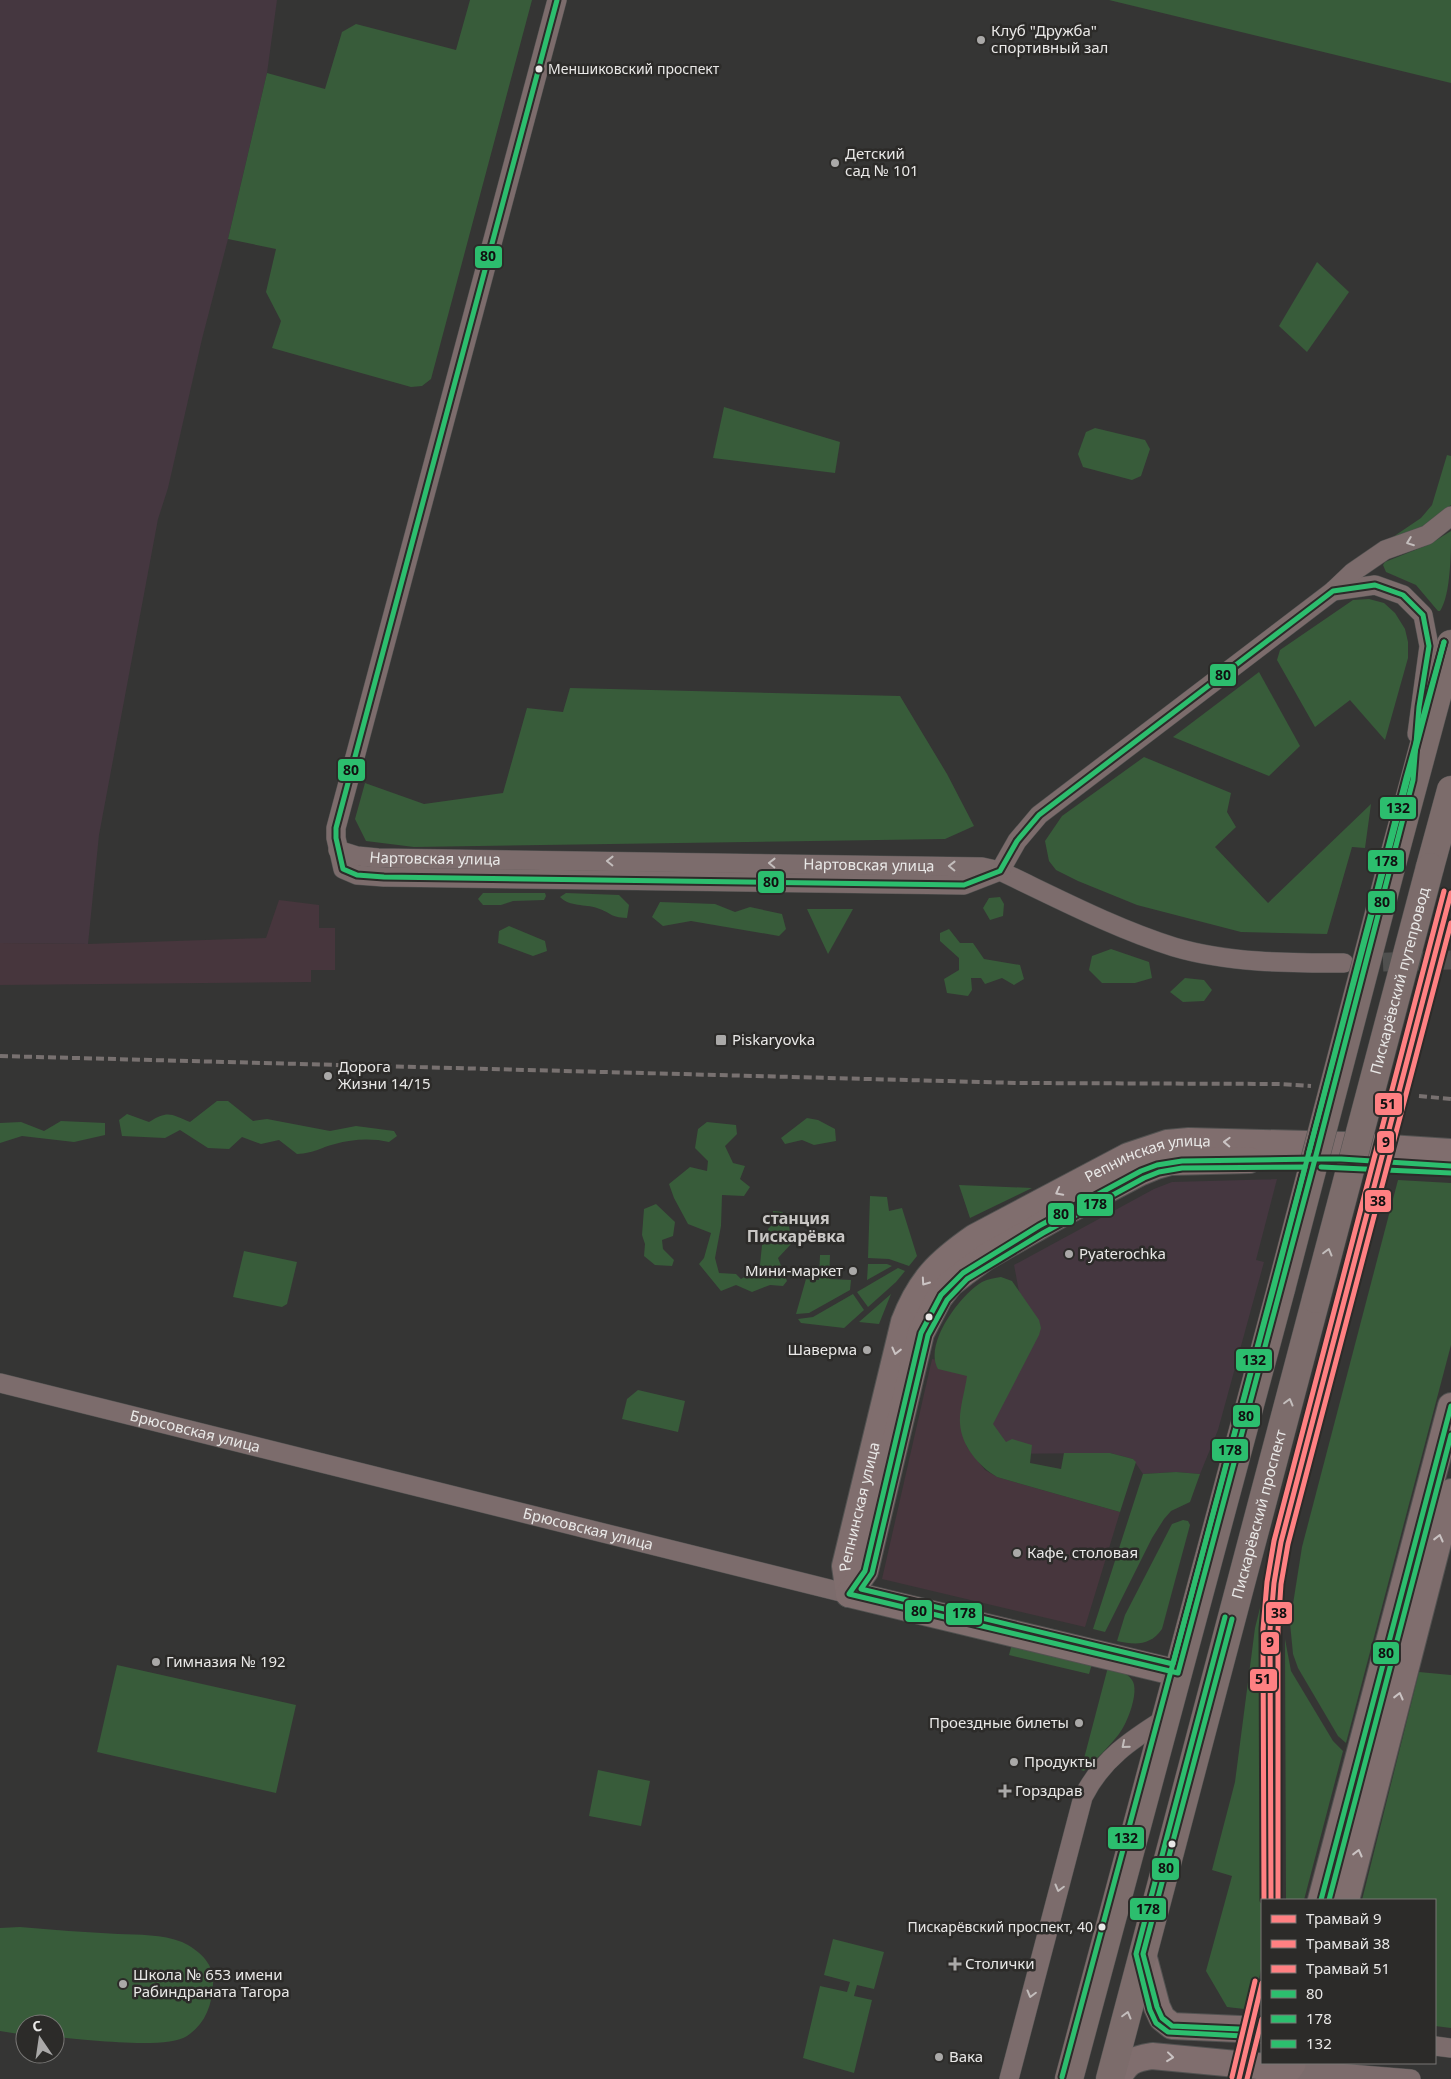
<svg xmlns="http://www.w3.org/2000/svg" width="1451" height="2079" font-family="'Noto Sans',sans-serif">
<style>
.commercial{fill:#453740}
.industrial{fill:#47363d}
.green{fill:#385c3a}
.lines{fill:none;stroke-linecap:round;stroke-linejoin:round}
.street-tunnel{stroke:#50504f;stroke-width:19;stroke-dasharray:19 9;stroke-linecap:butt}
.street-casing{stroke:#525251;stroke-width:20}
.secondary-casing{stroke:#525251;stroke-width:28}
.primary-casing{stroke:#525251;stroke-width:29}
.street{stroke:#7c6c6c;stroke-width:19}
.secondary{stroke:#806e6e;stroke-width:26}
.primary{stroke:#7c6c6b;stroke-width:28}
.rail{stroke:#787170;stroke-width:4;stroke-dasharray:8 4;stroke-linecap:butt}
.primary-bridge-casing{stroke:#525251;stroke-width:29;stroke-linecap:butt}
.primary-bridge{stroke:#7c6c6b;stroke-width:28}
.bus-1-casing{stroke:#2c2b29;stroke-width:9}
.bus-2-casing{stroke:#2c2b29;stroke-width:9}
.bus-3-casing{stroke:#2c2b29;stroke-width:9}
.bus-1{stroke:#2cbe6e;stroke-width:5}
.bus-2{stroke:#2cbe6e;stroke-width:5}
.bus-3{stroke:#2cbe6e;stroke-width:5}
.tram-1-casing{stroke:#2c2b29;stroke-width:9}
.tram-2-casing{stroke:#2c2b29;stroke-width:9}
.tram-3-casing{stroke:#2c2b29;stroke-width:9}
.tram-1{stroke:#ff8082;stroke-width:5}
.tram-2{stroke:#ff8082;stroke-width:5}
.tram-3{stroke:#ff8082;stroke-width:5}
.oneway{stroke:#c3bdbc}
.oneway2{stroke:#cac3c3}
.poi-dot{fill:#aaa9a8;stroke:#2c2b29;stroke-width:2}
.bus-dot{fill:#e9e8e7;stroke:#2c2b29;stroke-width:2}
.labels{text-anchor:middle;stroke-width:5;stroke-linejoin:round;paint-order:stroke}
.bus-label{font-size:14px;fill:#e9e8e7;stroke:#2c2b29;text-anchor:start}
.poi-label{font-size:15px;fill:#e9e8e7;stroke:#2c2b29;text-anchor:start}
.street-label{font-size:15px;fill:#e9e8e7;stroke:#2c2b29}
.neighbourhood-label{font-size:16px;font-weight:bold;fill:#c9c7c5;stroke:#2c2b29}
.line-badge{stroke:#2c2b29;stroke-width:2}
.pale-badge-label{font-size:14px;text-anchor:middle;font-weight:bold;fill:#111}
</style>
<rect width="100%" height="100%" fill="#353534"/>
<g class="commercial">
<path d="M0 0H277L267 73 228 239 202 339 168 488 158 519 99 835 88 944 0 943Z"/>
<path d="M1277 1179 1256 1260 1264 1262 1218 1430 1200 1474 1176 1472 1143 1474 1133 1459 1110 1453 998 1454 981 1429 1021 1302 1014 1265 1154 1189 1172 1182Z"/>
</g>
<g class="industrial">
<path d="M279 900 319 905V928H335V970H311V982L0 985V943L88 944 266 938Z"/>
<path d="M932 1359 974 1367 963 1435 967 1447 985 1470 997 1477 1120 1512 1085 1627 882 1579Z"/>
</g>
<g class="green">
<path d="M470 0H532L431 379 422 386 411 387 272 348 281 321 266 292 276 249 228 239 267 73 325 89 342 32 356 24 456 50Z"/>
<path d="M1109 0H1451V83Z"/>
<path d="M1317 262 1349 292 1307 352 1279 326Z"/>
<path d="M724 407 840 442 835 473 713 458Z"/>
<path d="M1095 428 1145 440 1150 449 1141 476 1132 480 1083 467 1078 454 1086 432Z"/>
<path d="M1447 455 1451 456V505L1424 527 1387 541 1421 518 1432 505Z"/>
<path d="M1451 531C1451 551 1451 595 1440 611H1438L1416 585 1386 572 1383 565 1385 562 1430 544Z"/>
<path d="M1369 599 1384 603 1395 613 1405 629 1408 642V658L1385 740 1350 700 1315 727 1277 660 1280 650 1353 600Z"/>
<path d="M1259 672 1300 746 1269 776 1173 737Z"/>
<path d="M570 688 900 696 947 774 974 826 945 839 414 847 366 841 355 819 365 783 424 804 503 793 527 708 563 712Z"/>
<path d="M1144 757 1231 793 1227 812 1236 827 1215 847 1268 903 1371 804 1365 848 1352 847 1327 934 1241 932 1137 905 1078 881 1056 870 1049 861 1045 841 1062 816Z"/>
<path d="M483 893H545L546 896 544 900 513 901 501 905H483L478 899Z"/>
<path d="M566 893 619 895 629 905 627 918C609 917 612 913 597 908 585 904 570 907 560 897Z"/>
<path d="M1000 897 1004 904 1003 916 990 920 983 908 989 898Z"/>
<path d="M660 902 715 904 735 912 750 907 782 914 786 929 779 936 691 921 663 926 652 917Z"/>
<path d="M807 909H853L828 954Z"/>
<path d="M509 926 545 941 547 951 533 956 498 943 499 931Z"/>
<path d="M949 929 960 943H973L984 959 1020 965 1024 979 1014 985 1002 978 985 984 981 978H971L972 990 968 996 947 993 944 979 959 970V958L940 941V933Z"/>
<path d="M1111 949 1149 962 1152 978 1135 983H1102L1089 970 1092 956Z"/>
<path d="M1185 978 1204 980 1212 990 1204 1001 1183 1002 1170 992Z"/>
<path d="M217 1101H228L253 1121 267 1119 330 1131 356 1126 394 1131 397 1136 389 1142C372 1138 352 1139 335 1144 319 1148 315 1153 297 1154L279 1140 261 1144 242 1137 229 1149 208 1148 180 1130 165 1138 122 1136 119 1120 127 1114 149 1122C168 1110 171 1114 190 1122Z"/>
<path d="M807 1118 818 1120 835 1129 836 1141 814 1145 802 1140 785 1144 781 1138Z"/>
<path d="M61 1121 105 1123V1135L74 1142 22 1136 0 1143V1123L21 1122 44 1131Z"/>
<path d="M707 1122 736 1125 737 1134 725 1146 733 1163 745 1166 740 1179 750 1187 744 1196 722 1195 721 1226 715 1258 719 1273 736 1274 741 1279 749 1274 759 1275 762 1245 770 1241 768 1229 772 1225 773 1211 783 1212 785 1224 789 1226 792 1243 778 1258 787 1281 783 1286 770 1285 752 1292 736 1285 721 1291 699 1264 704 1258 711 1233 688 1224 674 1198 669 1184 690 1167 707 1171 708 1161 695 1148 698 1129Z"/>
<path d="M1398 1180 1451 1183V1345L1346 1743 1338 1736 1298 1668 1293 1654 1290 1623 1302 1547Z"/>
<path d="M959 1185 1032 1188 970 1218Z"/>
<path d="M870 1196 887 1197 889 1211 902 1208 917 1256 909 1266 889 1259 868 1258Z"/>
<path d="M656 1204 675 1222 673 1236 662 1240 663 1249 674 1260 672 1266 655 1265 644 1256 645 1244 642 1235 644 1209Z"/>
<path d="M244 1251 297 1262 287 1304 282 1307 233 1297Z"/>
<path d="M820 1255H830L829 1279 851 1280 850 1290 809 1313 796 1314 806 1279 819 1280Z"/>
<path d="M868 1264H887L892 1266 867 1280Z"/>
<path d="M898 1268 905 1271 896 1282 868 1307 857 1292Z"/>
<path d="M1001 1277 1012 1281 1039 1320 1041 1328 1039 1335 993 1424 1006 1442 1012 1439 1032 1445 1030 1463 1061 1469 1064 1453H1110L1133 1459 1136 1462 1120 1512 997 1477C979 1466 961 1446 960 1423 959 1409 965 1391 967 1376L938 1369C923 1344 961 1294 982 1282 988 1279 995 1278 1001 1277Z"/>
<path d="M853 1294 864 1310 844 1328 801 1323 798 1319 813 1317Z"/>
<path d="M891 1294 879 1324 859 1322Z"/>
<path d="M638 1390 685 1401 678 1432 622 1419 627 1399Z"/>
<path d="M1176 1472 1200 1474 1190 1502 1171 1511 1164 1519 1152 1538 1105 1632 1093 1629 1143 1474Z"/>
<path d="M1183 1520 1188 1521 1190 1525 1162 1629C1150 1646 1135 1645 1117 1641L1125 1615 1172 1524Z"/>
<path d="M1265 1588 1270 1589 1266 1629 1269 1880 1268 1900H1262V1964L1253 2010 1227 2007 1206 1971 1232 1876 1212 1870 1235 1782 1255 1628Z"/>
<path d="M1285 1639 1291 1671 1333 1741 1343 1751 1304 1900H1286Z"/>
<path d="M1012 1644 1092 1664 1089 1674 1009 1655Z"/>
<path d="M117 1665 296 1705 276 1793 97 1752Z"/>
<path d="M1108 1667C1116 1670 1127 1672 1132 1680 1140 1691 1127 1724 1119 1734 1109 1747 1096 1759 1084 1771L1081 1770Z"/>
<path d="M1419 1672 1451 1675V2028L1435 2026V1900H1362Z"/>
<path d="M598 1770 650 1781 641 1826 589 1816Z"/>
<path d="M20 1927C52 1930 85 1932 118 1934 139 1935 162 1934 182 1942 199 1950 215 1964 213 1984 212 2006 205 2024 187 2036 167 2050 82 2039 55 2037V2024H25V2035L0 2031V1928Z"/>
<path d="M833 1939 884 1952 874 1989 857 1985 854 1996 872 2000 854 2073 803 2058 820 1986 847 1992 850 1982 824 1975Z"/>
</g>
<g class="lines">
<path class="street-tunnel" d="M1355 963 1451 960"/>
<defs>
<g id="street">
<path d="M557 0 336 828V838L343 869 357 875 384 877 964 885 1000 871"/>
<path d="M1333 591 1375 585 1403 595 1423 615 1429 646 1417 734"/>
<path id="s1" d="M338 850 357 856 378 858 982 867 1000 871C1057 898 1114 928 1174 947 1228 963 1288 963 1344 963"/>
<path d="M1000 871 1017 841 1039 815 1333 591 1353 572 1385 550 1427 535 1451 516"/>
<path id="s2" d="M0 1383 849 1594"/>
<path d="M1435 2046 1451 2048"/>
<path d="M1289 2063V2069L1411 2079"/>
<path d="M1009 2079 1083 1797C1102 1759 1131 1740 1166 1718"/>
</g>
<g id="secondary">
<path id="s3" d="M849 1594 845 1566 904 1322C920 1280 939 1262 975 1237L1128 1156 1167 1143 1189 1141 1343 1145 1451 1152"/>
<path d="M849 1594 865 1571 921 1333 939 1298 950 1284 964 1273 986 1257 1063 1213 1139 1173 1156 1166 1170 1162 1249 1160"/>
<path d="M849 1594 1178 1673"/>
<path d="M1321 1900 1451 1406"/>
<path d="M1346 1900 1451 1492"/>
<path d="M1143 1954 1157 2007 1162 2018 1172 2026 1262 2030"/>
<path d="M1118 2079C1126 2062 1133 2059 1152 2056L1289 2069 1293 2063"/>
</g>
<g id="primary">
<path d="M1393 860 1451 644"/>
<path d="M1430 867 1451 790"/>
<path d="M1069 2079 1281 1289"/>
<path id="s4" d="M1110 2079 1316 1299"/>
</g>
</defs>
<use href="#street" class="street-casing"/>
<use href="#secondary" class="secondary-casing"/>
<use href="#primary" class="primary-casing"/>
<use href="#street" class="street"/>
<use href="#secondary" class="secondary"/>
<use href="#primary" class="primary"/>
<g class="rail">
<path d="M0 1056 1019 1083 1281 1084 1311 1086"/>
<path d="M1419 1096 1451 1099"/>
</g>
<defs>
<g id="primary-bridge">
<path d="M1281 1289 1393 860"/>
<path id="s5" d="M1316 1299 1430 867"/>
</g>
</defs>
<use href="#primary-bridge" class="primary-bridge-casing"/>
<use href="#primary-bridge" class="primary-bridge"/>
<defs>
<g id="bus-1">
<path d="M557 0 336 828V838L343 869 357 875 384 877 964 885 1000 871 1017 841 1039 815 1333 591 1375 585 1403 595 1423 615 1429 646 1419 707 1413 780 1315 1159"/>
<path d="M1315 1159 1178 1673 849 1594 865 1571 921 1333 941 1295 963 1273 1039 1226 1141 1171 1157 1165 1182 1161Z"/>
<path d="M1315 1159H1341L1451 1166"/>
<path d="M1232 1619 1143 1954 1157 2007 1162 2018 1172 2026 1262 2030"/>
<path d="M1321 1900 1451 1406"/>
</g>
<g id="bus-2">
<path d="M1309 1152 1444 642"/>
<path d="M1305 1167 1173 1664 861 1589 872 1573 928 1335 947 1300 967 1279 1043 1233 1144 1178 1159 1172 1182 1168Z"/>
<path d="M1321 1167 1451 1173"/>
<path d="M1225 1617 1136 1954 1150 2010 1156 2023 1168 2032 1262 2037"/>
<path d="M1329 1900 1451 1435"/>
</g>
<path id="bus-3" d="M1062 2077 1274 1287 1406 778 1444 642"/>
</defs>
<use href="#bus-1" class="bus-1-casing"/>
<use href="#bus-2" class="bus-2-casing"/>
<use href="#bus-3" class="bus-3-casing"/>
<use href="#bus-1" class="bus-1"/>
<use href="#bus-2" class="bus-2"/>
<use href="#bus-3" class="bus-3"/>
<defs>
<g id="tram-1">
<path d="M1271 1900 1270 1629 1274 1583 1281 1542 1451 893"/>
<path d="M1239 2079 1262 1983"/>
</g>
<g id="tram-2">
<path d="M1278 1900V1629L1281 1584 1288 1544 1451 923"/>
<path d="M1247 2079 1262 2019"/>
</g>
<g id="tram-3">
<path d="M1264 1900 1263 1629 1267 1582 1274 1541 1444 891"/>
<path d="M1232 2077 1255 1981"/>
</g>
</defs>
<use href="#tram-1" class="tram-1-casing"/>
<use href="#tram-2" class="tram-2-casing"/>
<use href="#tram-3" class="tram-3-casing"/>
<use href="#tram-1" class="tram-1"/>
<use href="#tram-2" class="tram-2"/>
<use href="#tram-3" class="tram-3"/>
</g>
<defs><path id="oneway-chevron" d="M-2-3.5L2.5 0L-2 3.5" fill="none" stroke-width="1.6" stroke-linecap="round" stroke-linejoin="round" transform="scale(1.25)"/></defs>
<g class="oneway">
<use href="#oneway-chevron" transform="translate(1410 542) rotate(159)"/>
<use href="#oneway-chevron" transform="translate(610 861) rotate(-179)"/>
<use href="#oneway-chevron" transform="translate(772 863) rotate(-179)"/>
<use href="#oneway-chevron" transform="translate(952 866) rotate(-179)"/>
<use href="#oneway-chevron" transform="translate(1328 1252) rotate(-75)"/>
<use href="#oneway-chevron" transform="translate(1289 1402) rotate(-75)"/>
<use href="#oneway-chevron" transform="translate(1125 1745) rotate(140)"/>
<use href="#oneway-chevron" transform="translate(1059 1888) rotate(105)"/>
<use href="#oneway-chevron" transform="translate(1031 1994) rotate(105)"/>
<use href="#oneway-chevron" transform="translate(1127 2015) rotate(-75)"/>
</g>
<g class="oneway2">
<use href="#oneway-chevron" transform="translate(1227 1142) rotate(-178)"/>
<use href="#oneway-chevron" transform="translate(1059 1192) rotate(152)"/>
<use href="#oneway-chevron" transform="translate(925 1282) rotate(125)"/>
<use href="#oneway-chevron" transform="translate(896 1351) rotate(104)"/>
<use href="#oneway-chevron" transform="translate(1439 1538) rotate(-76)"/>
<use href="#oneway-chevron" transform="translate(1399 1696) rotate(-76)"/>
<use href="#oneway-chevron" transform="translate(1358 1853) rotate(-76)"/>
<use href="#oneway-chevron" transform="translate(1170 2057) rotate(6)"/>
</g>
<g class="poi-dot">
<circle cx="981" cy="40" r="5"/>
<circle cx="835" cy="163" r="5"/>
<rect x="715" y="1034" width="12" height="12" rx="2.5"/>
<circle cx="328" cy="1076" r="5"/>
<circle cx="1069" cy="1254" r="5"/>
<circle cx="853" cy="1271" r="5"/>
<circle cx="867" cy="1350" r="5"/>
<circle cx="1017" cy="1553" r="5"/>
<circle cx="156" cy="1662" r="5"/>
<circle cx="1079" cy="1723" r="5"/>
<circle cx="1014" cy="1762" r="5"/>
<path d="M1002.5 1783.5h5v5h5v5h-5v5h-5v-5h-5v-5h5z"/>
<path d="M952.5 1956.5h5v5h5v5h-5v5h-5v-5h-5v-5h5z"/>
<circle cx="123" cy="1984" r="5"/>
<circle cx="939" cy="2057" r="5"/>
</g>
<g class="bus-dot">
<circle cx="539" cy="69" r="4.5"/>
<circle cx="929" cy="1317" r="4.5"/>
<circle cx="1172" cy="1844" r="4.5"/>
<circle cx="1102" cy="1927" r="4.5"/>
</g>
<g class="labels">
<g class="bus-label">
<text x="548" y="74">Меншиковский проспект</text>
<text x="1093" y="1932" text-anchor="end">Пискарёвский проспект, 40</text>
</g>
<g class="poi-label">
<text x="991" y="36">Клуб "Дружба"<tspan x="991" dy="17">спортивный зал</tspan></text>
<text x="845" y="159">Детский<tspan x="845" dy="17">сад № 101</tspan></text>
<text x="732" y="1045">Piskaryovka</text>
<text x="338" y="1072">Дорога<tspan x="338" dy="17">Жизни 14/15</tspan></text>
<text x="1079" y="1259">Pyaterochka</text>
<text x="843" y="1276" text-anchor="end">Мини-маркет</text>
<text x="857" y="1355" text-anchor="end">Шаверма</text>
<text x="1027" y="1558">Кафе, столовая</text>
<text x="166" y="1667">Гимназия № 192</text>
<text x="1069" y="1728" text-anchor="end">Проездные билеты</text>
<text x="1024" y="1767">Продукты</text>
<text x="1015" y="1796">Горздрав</text>
<text x="965" y="1969">Столички</text>
<text x="133" y="1980">Школа № 653 имени<tspan x="133" dy="17">Рабиндраната Тагора</tspan></text>
<text x="949" y="2062">Вака</text>
</g>
<g class="street-label">
<text dy="5" stroke="none"><textPath href="#s1" startOffset="98">Нартовская улица</textPath></text>
<text dy="5" stroke="none"><textPath href="#s1" startOffset="532">Нартовская улица</textPath></text>
<text dy="5" stroke="none"><textPath href="#s5" startOffset="329">Пискарёвский путепровод</textPath></text>
<text dy="5" stroke="none"><textPath href="#s3" startOffset="584">Репнинская улица</textPath></text>
<text dy="5" stroke="none"><textPath href="#s2" startOffset="201">Брюсовская улица</textPath></text>
<text dy="5" stroke="none"><textPath href="#s3" startOffset="89">Репнинская улица</textPath></text>
<text dy="5" stroke="none"><textPath href="#s4" startOffset="584">Пискарёвский проспект</textPath></text>
<text dy="5" stroke="none"><textPath href="#s2" startOffset="606">Брюсовская улица</textPath></text>
</g>
<g class="neighbourhood-label">
<text x="796" y="1224">станция<tspan x="796" dy="18">Пискарёвка</tspan></text>
</g>
</g>
<g class="line-badge">
<rect x="474" y="245" width="29" height="24" rx="5" fill="#2cbe6e"/>
<rect x="1209" y="663" width="28" height="24" rx="5" fill="#2cbe6e"/>
<rect x="337" y="758" width="29" height="24" rx="5" fill="#2cbe6e"/>
<rect x="1379" y="796" width="38" height="24" rx="5" fill="#2cbe6e"/>
<rect x="1367" y="849" width="38" height="24" rx="5" fill="#2cbe6e"/>
<rect x="757" y="870" width="28" height="24" rx="5" fill="#2cbe6e"/>
<rect x="1367" y="890" width="29" height="24" rx="5" fill="#2cbe6e"/>
<rect x="1374" y="1092" width="29" height="24" rx="5" fill="#ff8082"/>
<rect x="1376" y="1130" width="19" height="24" rx="5" fill="#ff8082"/>
<rect x="1364" y="1189" width="28" height="24" rx="5" fill="#ff8082"/>
<rect x="1076" y="1193" width="38" height="24" rx="5" fill="#2cbe6e"/>
<rect x="1047" y="1202" width="28" height="24" rx="5" fill="#2cbe6e"/>
<rect x="1235" y="1348" width="38" height="24" rx="5" fill="#2cbe6e"/>
<rect x="1232" y="1404" width="29" height="24" rx="5" fill="#2cbe6e"/>
<rect x="1211" y="1438" width="38" height="24" rx="5" fill="#2cbe6e"/>
<rect x="904" y="1599" width="29" height="24" rx="5" fill="#2cbe6e"/>
<rect x="1265" y="1601" width="28" height="24" rx="5" fill="#ff8082"/>
<rect x="945" y="1602" width="38" height="24" rx="5" fill="#2cbe6e"/>
<rect x="1260" y="1631" width="20" height="24" rx="5" fill="#ff8082"/>
<rect x="1372" y="1641" width="28" height="24" rx="5" fill="#2cbe6e"/>
<rect x="1249" y="1668" width="29" height="24" rx="5" fill="#ff8082"/>
<rect x="1107" y="1826" width="38" height="24" rx="5" fill="#2cbe6e"/>
<rect x="1151" y="1857" width="29" height="24" rx="5" fill="#2cbe6e"/>
<rect x="1129" y="1897" width="38" height="24" rx="5" fill="#2cbe6e"/>
</g>
<g class="pale-badge-label">
<text x="488" y="261">80</text>
<text x="1223" y="680">80</text>
<text x="351" y="775">80</text>
<text x="1398" y="813">132</text>
<text x="1386" y="866">178</text>
<text x="771" y="887">80</text>
<text x="1382" y="907">80</text>
<text x="1388" y="1109">51</text>
<text x="1386" y="1147">9</text>
<text x="1378" y="1206">38</text>
<text x="1095" y="1209">178</text>
<text x="1061" y="1219">80</text>
<text x="1254" y="1365">132</text>
<text x="1246" y="1421">80</text>
<text x="1230" y="1455">178</text>
<text x="919" y="1616">80</text>
<text x="1279" y="1618">38</text>
<text x="964" y="1618">178</text>
<text x="1270" y="1647">9</text>
<text x="1386" y="1658">80</text>
<text x="1263" y="1684">51</text>
<text x="1126" y="1843">132</text>
<text x="1166" y="1873">80</text>
<text x="1148" y="1914">178</text>
</g>
<rect x="1261" y="1899" width="175" height="165" fill="#2c2b29" stroke="#787775"/>
<rect x="1271" y="1915" width="25" height="8" fill="#ff8082" stroke="#787775"/>
<text x="1306" y="1924" font-size="15" fill="#e9e8e7">Трамвай 9</text>
<rect x="1271" y="1940" width="25" height="8" fill="#ff8082" stroke="#787775"/>
<text x="1306" y="1949" font-size="15" fill="#e9e8e7">Трамвай 38</text>
<rect x="1271" y="1965" width="25" height="8" fill="#ff8082" stroke="#787775"/>
<text x="1306" y="1974" font-size="15" fill="#e9e8e7">Трамвай 51</text>
<rect x="1271" y="1990" width="25" height="8" fill="#2cbe6e" stroke="#787775"/>
<text x="1306" y="1999" font-size="15" fill="#e9e8e7">80</text>
<rect x="1271" y="2015" width="25" height="8" fill="#2cbe6e" stroke="#787775"/>
<text x="1306" y="2024" font-size="15" fill="#e9e8e7">178</text>
<rect x="1271" y="2040" width="25" height="8" fill="#2cbe6e" stroke="#787775"/>
<text x="1306" y="2049" font-size="15" fill="#e9e8e7">132</text>
<g transform="translate(40 2039) rotate(347)"><circle r="24" fill="#2c2b29" stroke="#787775"/>
<path d="M0-4L9 19L0 12L-9 19Z" fill="#aaa9a8"/>
<text y="-8" font-size="14" font-weight="bold" text-anchor="middle" fill="#e9e8e7">С</text>
</g>
</svg>
